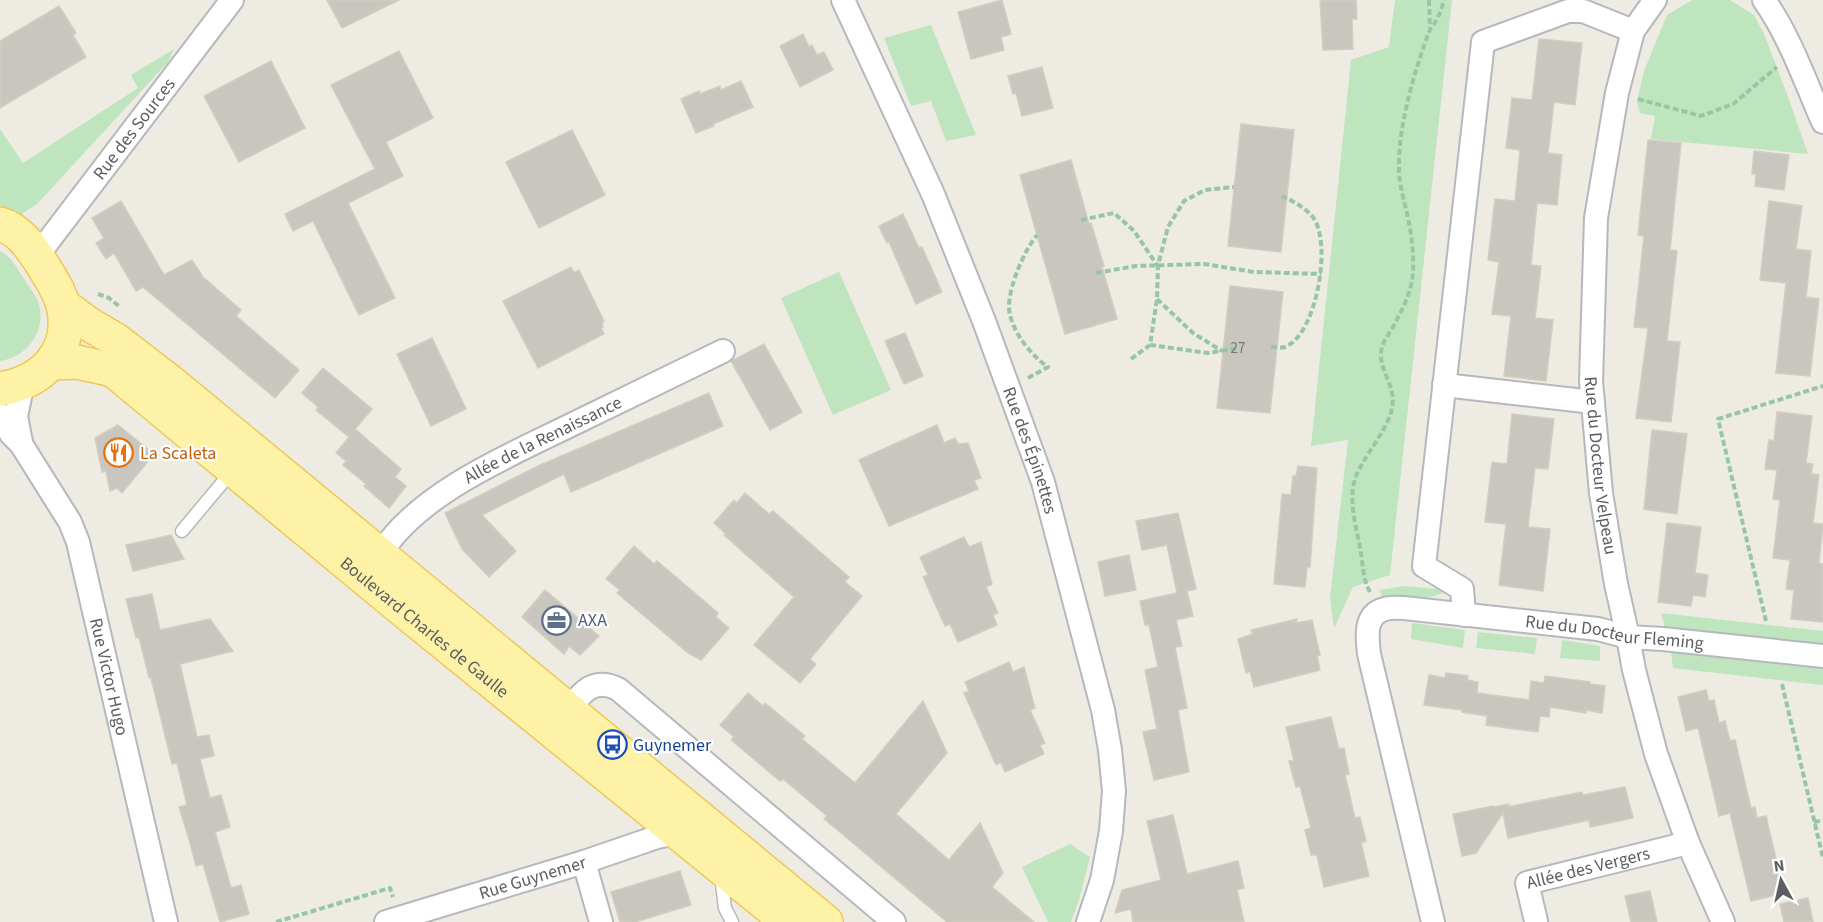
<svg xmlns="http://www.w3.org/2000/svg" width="1823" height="922" font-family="'Source Sans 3',sans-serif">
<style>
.green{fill:#bfe5bf}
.building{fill:#c8c6bf;stroke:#d2cdc1;stroke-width:1.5}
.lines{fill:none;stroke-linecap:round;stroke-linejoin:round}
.service-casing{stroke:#b5b8bd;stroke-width:15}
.minor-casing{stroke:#b5b8bd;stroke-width:26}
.primary-casing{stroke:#f0c858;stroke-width:36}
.path{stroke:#98c6a5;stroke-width:4;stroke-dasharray:6 3;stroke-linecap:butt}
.service{stroke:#fff;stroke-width:12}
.minor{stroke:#fff;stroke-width:22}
.primary{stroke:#fef2a6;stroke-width:33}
.labels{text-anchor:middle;stroke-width:4.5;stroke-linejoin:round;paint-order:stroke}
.number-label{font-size:15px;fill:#76787a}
.street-label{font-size:18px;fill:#5b5e63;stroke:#fff}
.food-label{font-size:18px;fill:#c56008;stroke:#fff;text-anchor:start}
.service-label{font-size:18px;fill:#4e5e75;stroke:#fff;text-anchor:start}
.transit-label{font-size:18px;fill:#164399;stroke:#fff;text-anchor:start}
</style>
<rect width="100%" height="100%" fill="#edebe2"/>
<g class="green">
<path d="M1395 0H1452L1390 575 1353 587 1334 628 1330 598 1348 440 1311 446 1351 60 1389 47Z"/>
<path d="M1692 0H1730L1754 15 1764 34 1787 94 1808 154 1651 139 1655 116 1640 113 1637 101 1644 71 1667 15Z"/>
<path d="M931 25 976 135 946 141 931 101 911 106 884 38Z"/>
<path d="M174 49 168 62 37 204 17 217 0 213V129L23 163 138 88 131 75Z"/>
<path d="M0 251C12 257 17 268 24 279 28 285 33 292 37 299 49 327 29 357 0 361Z"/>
<path d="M839 272 891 390 833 415 781 298Z"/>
<path d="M1404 586 1448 590C1429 602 1404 597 1382 597L1380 590Z"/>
<path d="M1661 613 1823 631V644L1665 627Z"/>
<path d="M1412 623 1465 630 1463 648 1411 639Z"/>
<path d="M1478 632 1537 638 1535 654 1476 648Z"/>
<path d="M1562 640 1600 646V661L1560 658Z"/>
<path d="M1671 652 1823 669V685L1673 668Z"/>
<path d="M1070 844 1090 857 1079 900 1071 922H1048L1022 867Z"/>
</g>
<g class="building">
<path d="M327 0H399L342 28Z"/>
<path d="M1002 0 1011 34 1001 37 1004 50 971 59 958 12Z"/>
<path d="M1320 0H1356L1357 19H1352L1353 49 1323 50Z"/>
<path d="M59 6 76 33 73 35 86 57 0 108V41Z"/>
<path d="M803 34 809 47 812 45 817 55 824 52 833 70 800 87 780 46Z"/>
<path d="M1539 39 1582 43 1575 105 1554 102 1548 153 1562 155 1557 205 1537 203 1531 265 1541 266 1535 318 1553 320 1546 381 1504 376 1511 316 1492 314 1499 262 1488 260 1495 199 1515 201 1520 150 1506 148 1512 98 1532 100Z"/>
<path d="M399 51 433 118 386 142 403 176 348 203 395 298 359 315 313 221 293 231 285 214 375 169 331 85Z"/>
<path d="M271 61 305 128 239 162 204 96Z"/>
<path d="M1042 67 1053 108 1022 116 1016 93 1013 94 1008 76Z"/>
<path d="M741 81 753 107 713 124 714 126 696 133 681 99 699 91 700 94 720 86 721 90Z"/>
<path d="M1241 124 1294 130 1281 252 1228 246Z"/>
<path d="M572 130 605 195 539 228 506 162Z"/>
<path d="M1648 140 1681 143 1670 250 1677 251 1667 341 1680 342 1671 422 1636 418 1648 328 1634 327 1644 236 1638 235Z"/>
<path d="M1754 151 1789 155 1784 190 1755 186 1756 174H1752Z"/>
<path d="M1071 160 1089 224 1091 223 1104 266 1102 267 1117 319 1065 334 1020 175Z"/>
<path d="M121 201 164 275 192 260 203 277 241 310 236 316 299 370 275 398 143 287 136 291 114 253 106 259 96 243 104 238 92 218Z"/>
<path d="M1769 201 1802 206 1796 249 1811 251 1806 297 1819 299 1810 376 1776 373 1786 283 1760 280Z"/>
<path d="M903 214 919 248 922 247 942 292 916 304 889 242 887 243 879 226Z"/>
<path d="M571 267 574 273 579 270 604 321 602 323 603 327 601 328 604 334 538 368 503 301Z"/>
<path d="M1230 286 1283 292 1270 413 1217 408Z"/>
<path d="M905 333 923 376 904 384 885 341Z"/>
<path d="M432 338 466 409 431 426 397 354Z"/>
<path d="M764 344 802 412 770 430 731 361Z"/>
<path d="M323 368 372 409 355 429 401 469 395 477 406 486 389 508 364 486 366 484 343 465 346 461 336 453 349 437 316 410 318 407 302 393Z"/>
<path d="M709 393 723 426 571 492 564 474 482 515 516 551 489 577 462 549 445 513 538 466Z"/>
<path d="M1777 412 1812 416 1806 463 1813 464 1811 474 1819 475 1813 523 1823 524 1819 563 1823 564V622L1791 619 1794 590 1786 589 1790 560 1773 558 1780 500 1773 499 1777 470 1765 469 1769 440 1774 441Z"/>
<path d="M1512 414 1554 419 1548 469 1535 468 1528 527 1550 529 1543 591 1499 585 1506 524 1485 522 1492 462 1507 464Z"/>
<path d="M118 425 154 454 122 493 117 488 110 491 106 471 102 472 95 438Z"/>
<path d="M937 425 944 443 955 438 958 444 968 443 981 478 974 480 978 489 889 526 859 460Z"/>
<path d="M1652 430 1687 434 1677 514 1644 509Z"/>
<path d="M1298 466 1317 468 1310 567H1307L1305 587 1274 584 1282 494 1291 495 1293 476H1296Z"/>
<path d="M745 493 769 514 773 511 849 577 845 582 862 596 810 659 816 664 800 683 754 645 794 597 724 535 726 534 714 523 734 500 737 503Z"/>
<path d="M1178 513 1196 589 1187 591 1193 616 1176 620 1182 646 1175 647 1187 708 1178 710 1189 772 1154 780 1143 732 1157 729 1145 670 1158 667 1149 625H1145L1140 601 1177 593 1167 545 1142 550 1136 521Z"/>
<path d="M1667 523 1701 527 1695 573 1708 575 1705 597 1693 595 1691 606 1658 602Z"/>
<path d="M171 535 184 559 133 571 126 545Z"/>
<path d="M964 537 969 547 981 542 992 584 986 587 998 613 993 615 997 625 958 642 950 624 945 626 923 577 928 575 920 557Z"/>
<path d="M634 546 654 564 657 561 718 613 716 617 729 628 701 660 688 653 617 593 620 590 606 579Z"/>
<path d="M1129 555 1136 590 1105 596 1098 562Z"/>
<path d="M545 590 599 636 580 655 569 646 564 654 522 617Z"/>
<path d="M152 594 160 630 210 619 233 651 180 664 197 737 209 735 214 756 200 759 210 798 221 795 230 827 215 832 231 888 241 885 249 914 220 922 203 864 196 866 189 839 179 807 187 805 177 763 172 764 151 678H149L139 637 136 638 126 599Z"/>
<path d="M1297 619 1296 623 1312 620 1320 655 1317 656 1320 670 1254 687 1250 671 1246 673 1238 639 1253 634 1251 630Z"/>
<path d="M1009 662 1013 672 1024 667 1035 708 1030 710 1045 743 1040 745 1044 754 1005 772 1001 762 996 765 964 693 969 691 965 682Z"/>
<path d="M1446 673 1468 676 1467 680 1478 682 1477 693 1529 700 1531 681 1544 683 1545 676 1590 682V684L1605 686 1602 713 1586 710V713L1550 707 1549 717 1540 716 1538 732 1486 725 1487 716 1462 712V710L1424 705 1429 675 1445 678Z"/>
<path d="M1706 690 1709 701 1714 700 1719 723 1725 721 1730 741 1735 740 1751 808 1755 807 1757 818 1766 816 1784 893 1751 901 1730 813 1719 816 1698 728 1686 731 1678 697Z"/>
<path d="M748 693 763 706 765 703 805 736 802 739 855 783 923 701 947 753 896 814 949 860 980 823 1003 873 992 887 1034 922H947L835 828 824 819 827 816 783 779 780 781 731 740 734 737 720 725Z"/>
<path d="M1331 717 1339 749 1344 748 1349 774 1345 775 1355 818 1360 817 1366 841 1361 843 1369 876 1324 887 1317 855H1311L1305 830 1311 828 1300 786 1296 787 1289 761H1294L1286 727Z"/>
<path d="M1625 787 1633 818 1590 827 1589 820 1508 838 1503 813 1476 853 1462 856 1453 814 1493 806 1494 807 1509 804 1507 807 1582 792 1583 795Z"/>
<path d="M1173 815 1187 874 1238 861 1244 888 1237 890 1244 922H1133L1131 909 1115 913 1122 890 1161 880 1147 821Z"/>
<path d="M680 871 691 905 635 922H620L611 892Z"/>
<path d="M1650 891 1657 922H1631L1625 896Z"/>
<path d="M1808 898 1813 922H1784L1780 904Z"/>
</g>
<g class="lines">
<defs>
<g id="service">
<path d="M182 531 233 470"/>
<path d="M721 876 725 908 732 922"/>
</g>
<g id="minor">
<path id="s1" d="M843 0 933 194 984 321 1043 482 1054 524 1103 710 1110 750 1114 791 1111 831 1102 880 1088 922"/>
<path id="s2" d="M1655 0 1633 31 1617 93 1596 218 1591 381 1601 493 1616 584 1628 637 1634 670 1656 754 1688 843 1723 922"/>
<path d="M1764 0C1790 37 1805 81 1823 122"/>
<path id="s3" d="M37 256 232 0"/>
<path d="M1444 385 1593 402"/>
<path id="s4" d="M0 415 11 434 21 444 70 522 78 542 166 922"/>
<path d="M21 442 16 416 23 383"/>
<path id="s5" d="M381 553C419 493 508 456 571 425 622 400 672 376 723 351"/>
<path d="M1464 615 1462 589 1424 566 1483 42 1568 11H1583L1633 31"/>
<path d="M569 709C582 692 594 677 618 689L894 922"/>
<path d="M584 862 601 922"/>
<path id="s6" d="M1536 921 1527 883 1688 843"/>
<path id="s7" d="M386 922 584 862 657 837 677 833"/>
<path id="s8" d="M1433 922 1369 654C1367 637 1364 614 1385 609 1391 607 1398 608 1404 608L1598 629 1628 637 1663 639 1823 656"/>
</g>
<g id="primary">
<path d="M0 224C20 230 31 247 42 264 50 277 59 290 63 305 74 351 43 382 0 389"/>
<path d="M63 305 87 323 116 340 168 380 826 922"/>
<path id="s9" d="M52 363 77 362 113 370 398 606 788 922"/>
</g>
</defs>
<use href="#service" class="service-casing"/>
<use href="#minor" class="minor-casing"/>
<use href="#primary" class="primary-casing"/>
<g class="path">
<path d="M1429 0 1430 28"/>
<path d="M1638 99 1701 116 1733 104 1777 67"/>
<path d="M1081 220 1114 213 1134 231 1157 265"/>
<path d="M1096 273 1136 266 1204 264 1254 272 1321 274"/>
<path d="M98 294 109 298 120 307"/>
<path d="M1157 299 1193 333 1222 351"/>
<path d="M1150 345 1208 353 1238 348"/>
<path d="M1271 347C1275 347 1282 348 1285 347 1317 335 1333 240 1312 216 1304 207 1293 201 1282 196"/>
<path d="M1131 359 1150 345 1157 299 1158 265 1168 227 1184 201 1205 190 1234 187"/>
<path d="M1028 378 1048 367C1031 356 1008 327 1009 305 1010 284 1024 251 1037 235"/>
<path d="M1370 592C1363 580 1363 566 1361 553 1357 529 1347 500 1356 476 1365 454 1388 430 1392 408 1397 385 1376 368 1382 347 1384 340 1389 334 1393 327 1402 310 1412 292 1413 272 1414 257 1412 238 1409 223 1406 205 1399 188 1399 169 1398 127 1414 72 1429 32 1431 27 1436 23 1438 17 1441 12 1442 6 1444 0"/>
<path d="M1766 621 1718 419 1823 386"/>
<path d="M1782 684 1823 858"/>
<path d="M1814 822 1823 820"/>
<path d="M276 922 390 888 393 897"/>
</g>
<use href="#service" class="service"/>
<use href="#minor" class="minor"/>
<use href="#primary" class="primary"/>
</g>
<defs>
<symbol id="restaurant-ring" viewBox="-11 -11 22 22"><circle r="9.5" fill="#fff" stroke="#e8710a" stroke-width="1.5"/><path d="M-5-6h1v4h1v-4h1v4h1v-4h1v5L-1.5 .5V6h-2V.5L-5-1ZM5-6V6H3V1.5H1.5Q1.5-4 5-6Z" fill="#e8710a"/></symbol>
<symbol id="office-ring" viewBox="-11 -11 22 22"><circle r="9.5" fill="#fff" stroke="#5c6f8a" stroke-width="1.5"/><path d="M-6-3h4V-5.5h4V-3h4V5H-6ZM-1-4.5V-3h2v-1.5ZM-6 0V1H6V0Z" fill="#5c6f8a"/></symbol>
<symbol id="bus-ring" viewBox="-11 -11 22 22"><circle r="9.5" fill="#fff" stroke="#1a4fb4" stroke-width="1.5"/><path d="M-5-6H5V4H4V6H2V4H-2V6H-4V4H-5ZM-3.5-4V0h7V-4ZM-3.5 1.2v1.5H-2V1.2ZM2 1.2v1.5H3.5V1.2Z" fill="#1a4fb4"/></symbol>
</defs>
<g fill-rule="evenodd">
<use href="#restaurant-ring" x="102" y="436" width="33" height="33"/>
<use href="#office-ring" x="540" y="604" width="33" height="33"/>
<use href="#bus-ring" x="596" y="728" width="33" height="33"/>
</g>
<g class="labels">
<g class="number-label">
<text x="1238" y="353">27</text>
</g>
<g class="street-label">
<text dy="6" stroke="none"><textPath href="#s3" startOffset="160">Rue des Sources</textPath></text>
<text dy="6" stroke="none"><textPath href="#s5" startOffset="200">Allée de la Renaissance</textPath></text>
<text dy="6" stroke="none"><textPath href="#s1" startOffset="488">Rue des Épinettes</textPath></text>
<text dy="6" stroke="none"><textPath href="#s2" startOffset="477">Rue du Docteur Velpeau</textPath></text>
<text dy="6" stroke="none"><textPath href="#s9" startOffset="466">Boulevard Charles de Gaulle</textPath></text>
<text dy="6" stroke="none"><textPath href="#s8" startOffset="560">Rue du Docteur Fleming</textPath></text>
<text dy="6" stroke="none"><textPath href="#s4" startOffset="288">Rue Victor Hugo</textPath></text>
<text dy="6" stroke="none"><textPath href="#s6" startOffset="102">Allée des Vergers</textPath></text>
<text dy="6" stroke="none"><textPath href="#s7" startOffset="153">Rue Guynemer</textPath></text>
</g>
<g class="food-label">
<text x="140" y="459">La Scaleta</text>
</g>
<g class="service-label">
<text x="578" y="626">AXA</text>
</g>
<g class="transit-label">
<text x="633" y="751">Guynemer</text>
</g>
</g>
<g transform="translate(1781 880) rotate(352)" stroke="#ffffff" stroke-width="4.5" paint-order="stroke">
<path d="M0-4.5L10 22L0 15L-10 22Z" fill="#5b5e63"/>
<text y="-9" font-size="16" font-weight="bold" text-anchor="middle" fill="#5b5e63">N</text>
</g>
</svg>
